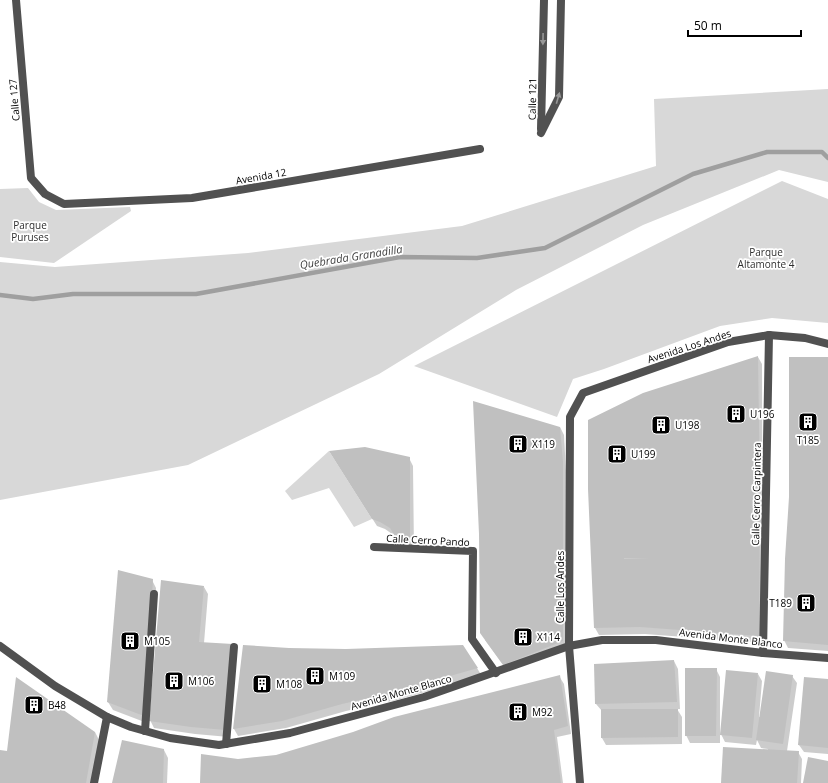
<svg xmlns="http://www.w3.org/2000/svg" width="828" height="783" font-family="'Open Sans',sans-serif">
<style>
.green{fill:#d8d8d8}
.shadow{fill:#0003}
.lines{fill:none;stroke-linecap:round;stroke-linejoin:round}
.stream{stroke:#9f9f9f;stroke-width:4.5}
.building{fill:#c0c0c0;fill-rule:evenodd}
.service{stroke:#515151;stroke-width:8}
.minor{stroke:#515151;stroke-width:8}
.oneway{fill:#979797}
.labels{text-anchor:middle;stroke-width:3.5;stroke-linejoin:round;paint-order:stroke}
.street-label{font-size:10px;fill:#000;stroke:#fff}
.park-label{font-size:10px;fill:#2f2f2f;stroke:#fff}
.poi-label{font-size:10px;fill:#000;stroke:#fff;text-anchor:start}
.water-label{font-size:11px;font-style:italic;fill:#404040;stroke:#fff}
</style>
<rect width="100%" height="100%" fill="#fff"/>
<g class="green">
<path d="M828 89V182L779 170 643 225 516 290 379 374 188 465 0 500V262L55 267 248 253 462 226 656 166 654 99Z"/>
<path d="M782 181 828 199V323L772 318 720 326 604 369 573 379 557 417 414 366Z"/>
<path d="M28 188 39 202 56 210 130 207 131 211 54 263 0 257V189Z"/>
<path d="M329 451 372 519 354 527 329 488 292 500 285 491Z"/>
</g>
<g class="shadow">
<path d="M758 357 762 364 763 643 645 634 599 635 595 628 589 489Z"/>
<path d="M828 358V651L788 648 784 640Z"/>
<path d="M560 427 564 435 566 471 567 649 508 671 485 640Z"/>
<path d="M334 458H409L413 466 414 551 401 545 395 536 385 529 377 526Z"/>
<path d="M152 580 156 588 147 723 113 710 108 702Z"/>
<path d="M204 587 208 594 204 643 229 737 195 734 154 728 150 720Z"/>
<path d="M244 646 289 649 346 650 463 646 482 676 396 700 346 711 286 728 238 736 234 729Z"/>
<path d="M674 661 678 669 680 709H677L682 717V744L606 745 602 738V711L596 704Z"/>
<path d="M716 669 720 677V743H690L686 735Z"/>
<path d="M758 674 762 681 759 717H760L792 676 797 683 787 751 798 752 802 759 801 783H722L768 750V749L761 748 757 740 756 745 725 742 720 732 721 733Z"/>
<path d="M559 676 564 684 571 734 557 737 563 783H201L238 760 277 756Z"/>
<path d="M828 680V754L804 752 799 745Z"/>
<path d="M95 732 99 740 91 783H0V751L8 753Z"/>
<path d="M164 750 168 758 167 783H113Z"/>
</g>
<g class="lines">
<path class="stream" d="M0 295 33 299 73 294H196L400 257 477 258 545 248 693 174 767 152H822L828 158"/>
</g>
<g class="building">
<path d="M758 356 760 493 759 636 640 627 594 628 588 489V420L643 393ZM624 558 650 559H624Z"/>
<path d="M789 357H828V645L783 641 785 559 789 497Z"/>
<path d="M473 401 560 427 563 462V641L503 665 480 633 479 534Z"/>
<path d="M365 447 410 457V544L401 543 396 538 390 528 380 522 372 519 329 451Z"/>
<path d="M118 570 153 579 144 716 107 702Z"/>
<path d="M161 580 204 586 199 642 233 644 225 730 191 727 149 721Z"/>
<path d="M243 645 289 648 346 649 463 645 478 668 391 693 342 704 282 721 233 729Z"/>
<path d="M674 660 677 702 595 704 594 664Z"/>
<path d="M685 668H717L716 736H685Z"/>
<path d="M726 670 758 673 752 738 720 735Z"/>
<path d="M766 671 793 675 783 744 756 740Z"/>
<path d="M560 675 568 726 554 730 561 783H200L201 754 238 759 276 755 353 732 394 717Z"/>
<path d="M16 677 95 732 86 783H0V750L7 751Z"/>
<path d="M804 677 828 679V748L798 745Z"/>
<path d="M601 709H678V737L601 738Z"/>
<path d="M122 740 164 749 163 783H112Z"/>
<path d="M723 747 799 751 797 783H721Z"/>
<path d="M808 757 828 761V783H803Z"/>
</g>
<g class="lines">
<g class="service">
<path d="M145 731 154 594"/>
<path d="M226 744 234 647"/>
</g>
<g class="minor">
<path d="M16 0 31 178 45 194 64 204 192 198 480 149"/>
<path d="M541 129 544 0"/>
<path d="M541 133 559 97 561 0"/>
<path d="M374 547 473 551 472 639 496 673"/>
<path d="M0 646 55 686 107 717 131 727 170 738 219 745 290 733 424 697 569 646 602 640H656L763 653 828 658"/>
<path d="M763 653 769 335"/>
<path d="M94 783 107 717"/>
<path d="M580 783 569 646 570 417 583 393 728 342 769 335 805 338 828 344"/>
</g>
</g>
<defs><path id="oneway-solid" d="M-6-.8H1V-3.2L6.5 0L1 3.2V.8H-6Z"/></defs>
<g class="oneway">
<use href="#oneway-solid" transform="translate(543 39) rotate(91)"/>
<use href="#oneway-solid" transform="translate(558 98) rotate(-74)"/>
</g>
<defs>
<symbol id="building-square" viewBox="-11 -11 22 22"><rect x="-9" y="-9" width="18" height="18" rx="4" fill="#000" stroke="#fff"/><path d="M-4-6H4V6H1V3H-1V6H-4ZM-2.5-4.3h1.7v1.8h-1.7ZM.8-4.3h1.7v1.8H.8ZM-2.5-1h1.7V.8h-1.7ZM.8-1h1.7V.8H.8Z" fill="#fff"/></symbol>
</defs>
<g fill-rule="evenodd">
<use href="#building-square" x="725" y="403" width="22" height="22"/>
<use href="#building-square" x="797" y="411" width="22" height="22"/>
<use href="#building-square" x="650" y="414" width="22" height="22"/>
<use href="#building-square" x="507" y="433" width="22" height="22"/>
<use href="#building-square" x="606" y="443" width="22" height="22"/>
<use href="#building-square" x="795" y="592" width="22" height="22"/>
<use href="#building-square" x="512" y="626" width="22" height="22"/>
<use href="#building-square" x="119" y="630" width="22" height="22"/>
<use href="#building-square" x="304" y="665" width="22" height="22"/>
<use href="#building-square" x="163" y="670" width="22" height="22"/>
<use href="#building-square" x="251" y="673" width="22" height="22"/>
<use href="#building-square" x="23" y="694" width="22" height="22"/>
<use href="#building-square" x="507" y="701" width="22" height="22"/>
</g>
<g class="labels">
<g class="street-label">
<text transform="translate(532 99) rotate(-89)" y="4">Calle 121</text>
<text transform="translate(14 100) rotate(-95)" y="4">Calle 127</text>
<text transform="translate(261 176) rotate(-10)" y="4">Avenida 12</text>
<text transform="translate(689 346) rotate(-18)" y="4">Avenida Los Andes</text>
<text transform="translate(756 494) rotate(-89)" y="4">Calle Cerro Carpintera</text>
<text transform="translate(428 540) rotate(3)" y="4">Calle Cerro Pando</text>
<text transform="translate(560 587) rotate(-90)" y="4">Calle Los Andes</text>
<text transform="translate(731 638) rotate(7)" y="4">Avenida Monte Blanco</text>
<text transform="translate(401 692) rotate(-16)" y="4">Avenida Monte Blanco</text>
</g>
<g class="park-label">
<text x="30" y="229">Parque<tspan x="30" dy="12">Puruses</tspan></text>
<text x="766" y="256">Parque<tspan x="766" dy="12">Altamonte 4</tspan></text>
</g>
<g class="poi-label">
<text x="750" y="418">U196</text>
<text x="675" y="429">U198</text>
<text x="808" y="444" text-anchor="middle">T185</text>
<text x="532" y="448">X119</text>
<text x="631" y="458">U199</text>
<text x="792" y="607" text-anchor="end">T189</text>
<text x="537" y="641">X114</text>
<text x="144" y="645">M105</text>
<text x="329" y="680">M109</text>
<text x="188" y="685">M106</text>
<text x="276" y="688">M108</text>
<text x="48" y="709">B48</text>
<text x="532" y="716">M92</text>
</g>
<g class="water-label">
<text transform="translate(351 257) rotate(-9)" y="4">Quebrada Granadilla</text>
</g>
</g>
<path d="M688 30v6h113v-6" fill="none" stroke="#000000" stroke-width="2"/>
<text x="694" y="30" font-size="12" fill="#000000" stroke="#ffffff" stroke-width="3" paint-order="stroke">50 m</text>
</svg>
